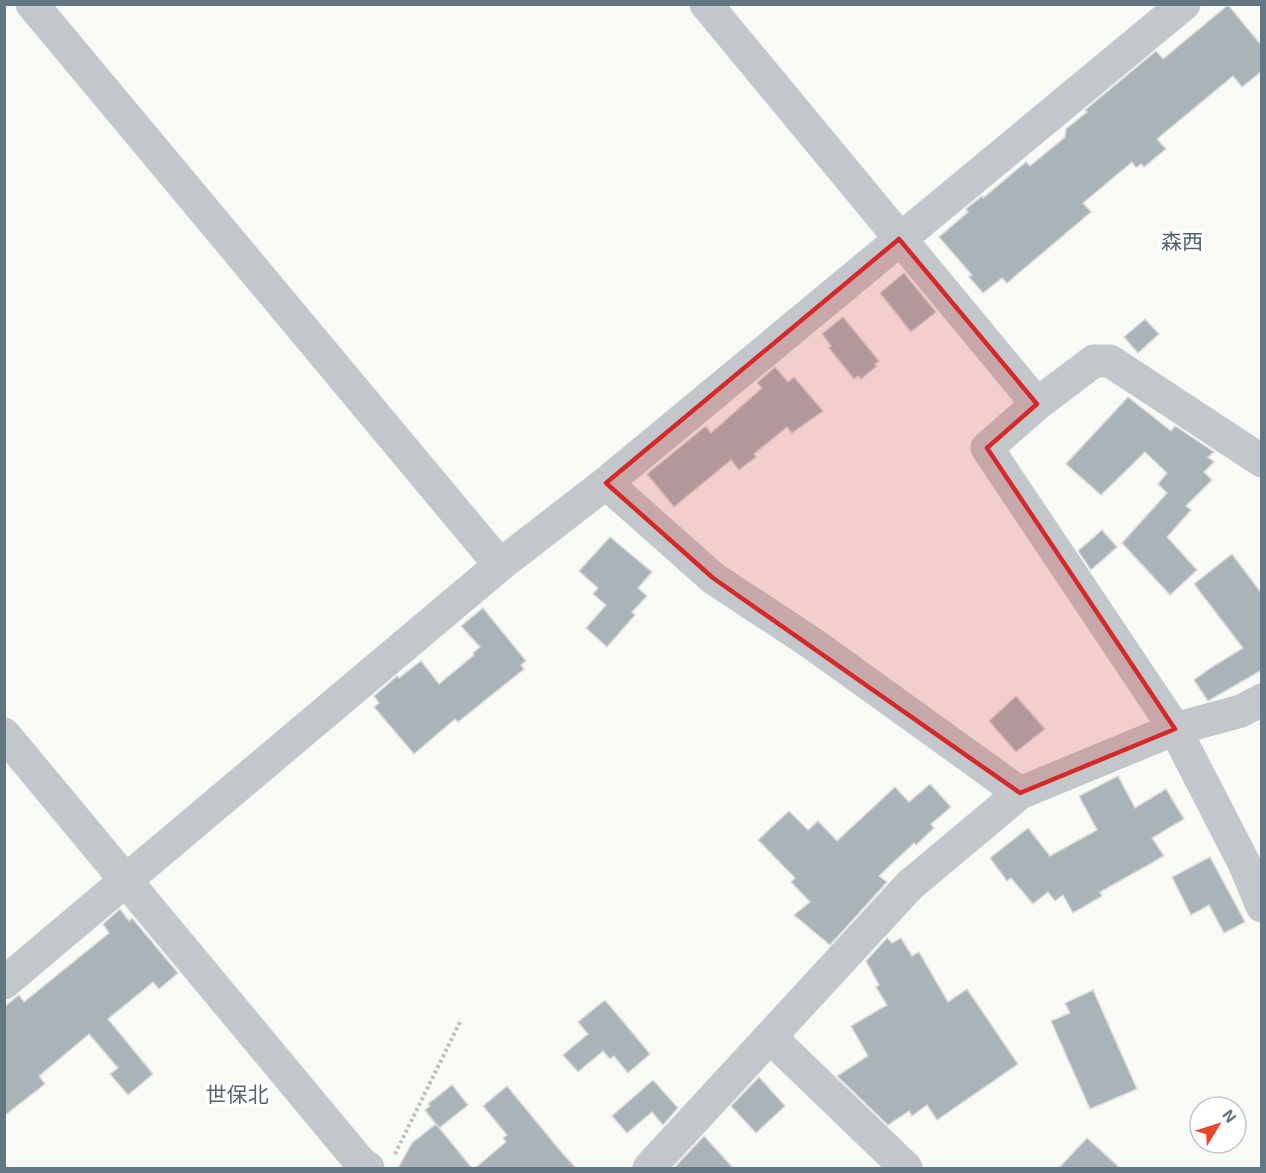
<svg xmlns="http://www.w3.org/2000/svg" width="1266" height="1173" font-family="'Exo 2','Noto Sans JP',sans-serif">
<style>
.building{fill:#a9b3b8;stroke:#dbdbd9;stroke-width:1.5}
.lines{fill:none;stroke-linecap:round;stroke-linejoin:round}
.path{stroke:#babec1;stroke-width:4;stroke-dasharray:3 3;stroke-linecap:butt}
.minor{stroke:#c2c7cb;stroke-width:33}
.marked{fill:#d62828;fill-opacity:0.2;stroke:#d62828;stroke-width:4.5;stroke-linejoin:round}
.labels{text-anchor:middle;stroke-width:6;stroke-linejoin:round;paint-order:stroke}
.quarter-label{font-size:21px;fill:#55646d;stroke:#fff}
</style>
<rect width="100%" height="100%" fill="#f9f9f6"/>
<g class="building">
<path d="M1228 5 1262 46V71L1242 87 1233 76 1157 139 1166 149 1144 167 1141 164 1136 168 1132 162 1083 203 1091 212 1007 283 1002 278 983 293 969 277 972 275 939 237 968 212 966 209 982 196 983 198 1026 162 1030 166 1065 137 1066 129 1087 112 1085 110 1156 51 1163 59Z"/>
<path d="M904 273 936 312 911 332 880 293Z"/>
<path d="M843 317 879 361 875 364 877 366 861 379 858 376 854 379 829 348 831 346 822 334Z"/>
<path d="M1145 319 1159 334 1138 353 1124 337Z"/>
<path d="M775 367 788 382 794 377 823 411 792 433 787 427 754 454 756 457 739 470 731 460 674 507 647 474 706 426 711 433 762 388 757 383Z"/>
<path d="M1128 397 1171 431 1175 426 1214 452 1208 457 1214 462 1204 472 1212 480 1186 506 1191 510 1167 537 1197 570 1170 595 1122 543 1167 493 1158 484 1167 473 1145 452 1101 495 1066 464Z"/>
<path d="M1102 530 1117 547 1091 570 1078 551Z"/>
<path d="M610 537 652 572 638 588 647 596 632 612 635 615 607 647 586 628 606 605 593 594 598 588 579 571Z"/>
<path d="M1232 554 1262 594V673L1260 671 1208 701 1194 680 1212 667 1243 648 1194 584Z"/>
<path d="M483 608 526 661 521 665 524 669 458 722 455 719 414 754 374 707 379 703 374 696 397 676 399 678 421 661 439 684 474 655 473 653 480 647 461 626Z"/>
<path d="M1016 696 1045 729 1016 752 989 721Z"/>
<path d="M1118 776 1135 808 1166 789 1184 819 1152 838 1164 856 1100 892 1102 896 1073 913 1063 895 1055 901 1048 892 1033 904 1011 878 1007 881 990 858 1028 828 1050 856 1097 830 1079 796Z"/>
<path d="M930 784 951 807 931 824 934 828 916 845 914 843 879 876 887 882 830 945 794 915 810 902 791 882 795 878 758 840 789 811 808 830 818 821 837 841 895 787 909 802Z"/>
<path d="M1210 857 1245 922 1224 933 1209 905 1191 915 1172 877Z"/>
<path d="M120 909 129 921 132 918 178 973 159 989 153 982 108 1019 153 1074 128 1095 110 1074 118 1068 89 1034 39 1076 45 1084 4 1116V1007L19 995 24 1002 109 933 103 924Z"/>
<path d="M887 938 892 943 901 938 912 956 919 952 948 1002 967 989 1018 1064 937 1120 927 1105 912 1116 909 1111 888 1125 837 1076 868 1056 851 1026 887 1005 876 987 879 985 866 961Z"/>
<path d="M1093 990 1137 1089 1090 1109 1051 1021 1070 1013 1065 1003Z"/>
<path d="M605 1000 650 1054 628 1073 614 1056 610 1059 603 1051 578 1072 563 1055 588 1034 578 1022Z"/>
<path d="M759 1077 785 1106 756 1133 731 1106Z"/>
<path d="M653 1080 678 1108 663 1125 652 1112 627 1133 612 1116Z"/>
<path d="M452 1085 468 1105 439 1128 425 1110 430 1106 428 1104Z"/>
<path d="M507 1086 563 1154 576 1168H475L506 1142 503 1138 507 1135 483 1106Z"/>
<path d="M436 1124 472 1168H398L412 1143Z"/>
<path d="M704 1136 733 1168H674Z"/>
<path d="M1087 1138 1120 1168H1059Z"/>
</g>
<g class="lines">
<path class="path" d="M395 1154 460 1022"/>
<g class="minor">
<path d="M32 4 500 565"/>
<path d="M706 4 1037 404"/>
<path d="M1262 461 1110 361H1094L1037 404 987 448 1175 729 1244 863 1262 906"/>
<path d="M606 483 713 578 813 644 1020 793"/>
<path d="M4 734 360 1162 368 1168"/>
<path d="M4 983 500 565 606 483 1184 4"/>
<path d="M770 1037 906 1168"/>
<path d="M649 1168 910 885 1020 793 1175 729 1241 711 1262 700"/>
</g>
</g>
<path class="marked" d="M899 239 1037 404 987 448 1175 729 1020 793 713 578 606 483Z"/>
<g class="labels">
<g class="quarter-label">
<text x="1182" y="249">森西</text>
<text x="237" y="1102">世保北</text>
</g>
</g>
<rect width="1266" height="1173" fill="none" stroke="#637782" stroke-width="12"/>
<g transform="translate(1218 1125) rotate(52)"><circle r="28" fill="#ffffff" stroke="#c1c9cd" stroke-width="1.5"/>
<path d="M0-4.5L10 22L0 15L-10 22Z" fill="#e94727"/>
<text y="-9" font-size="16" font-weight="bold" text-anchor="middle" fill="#637782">N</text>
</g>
</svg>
